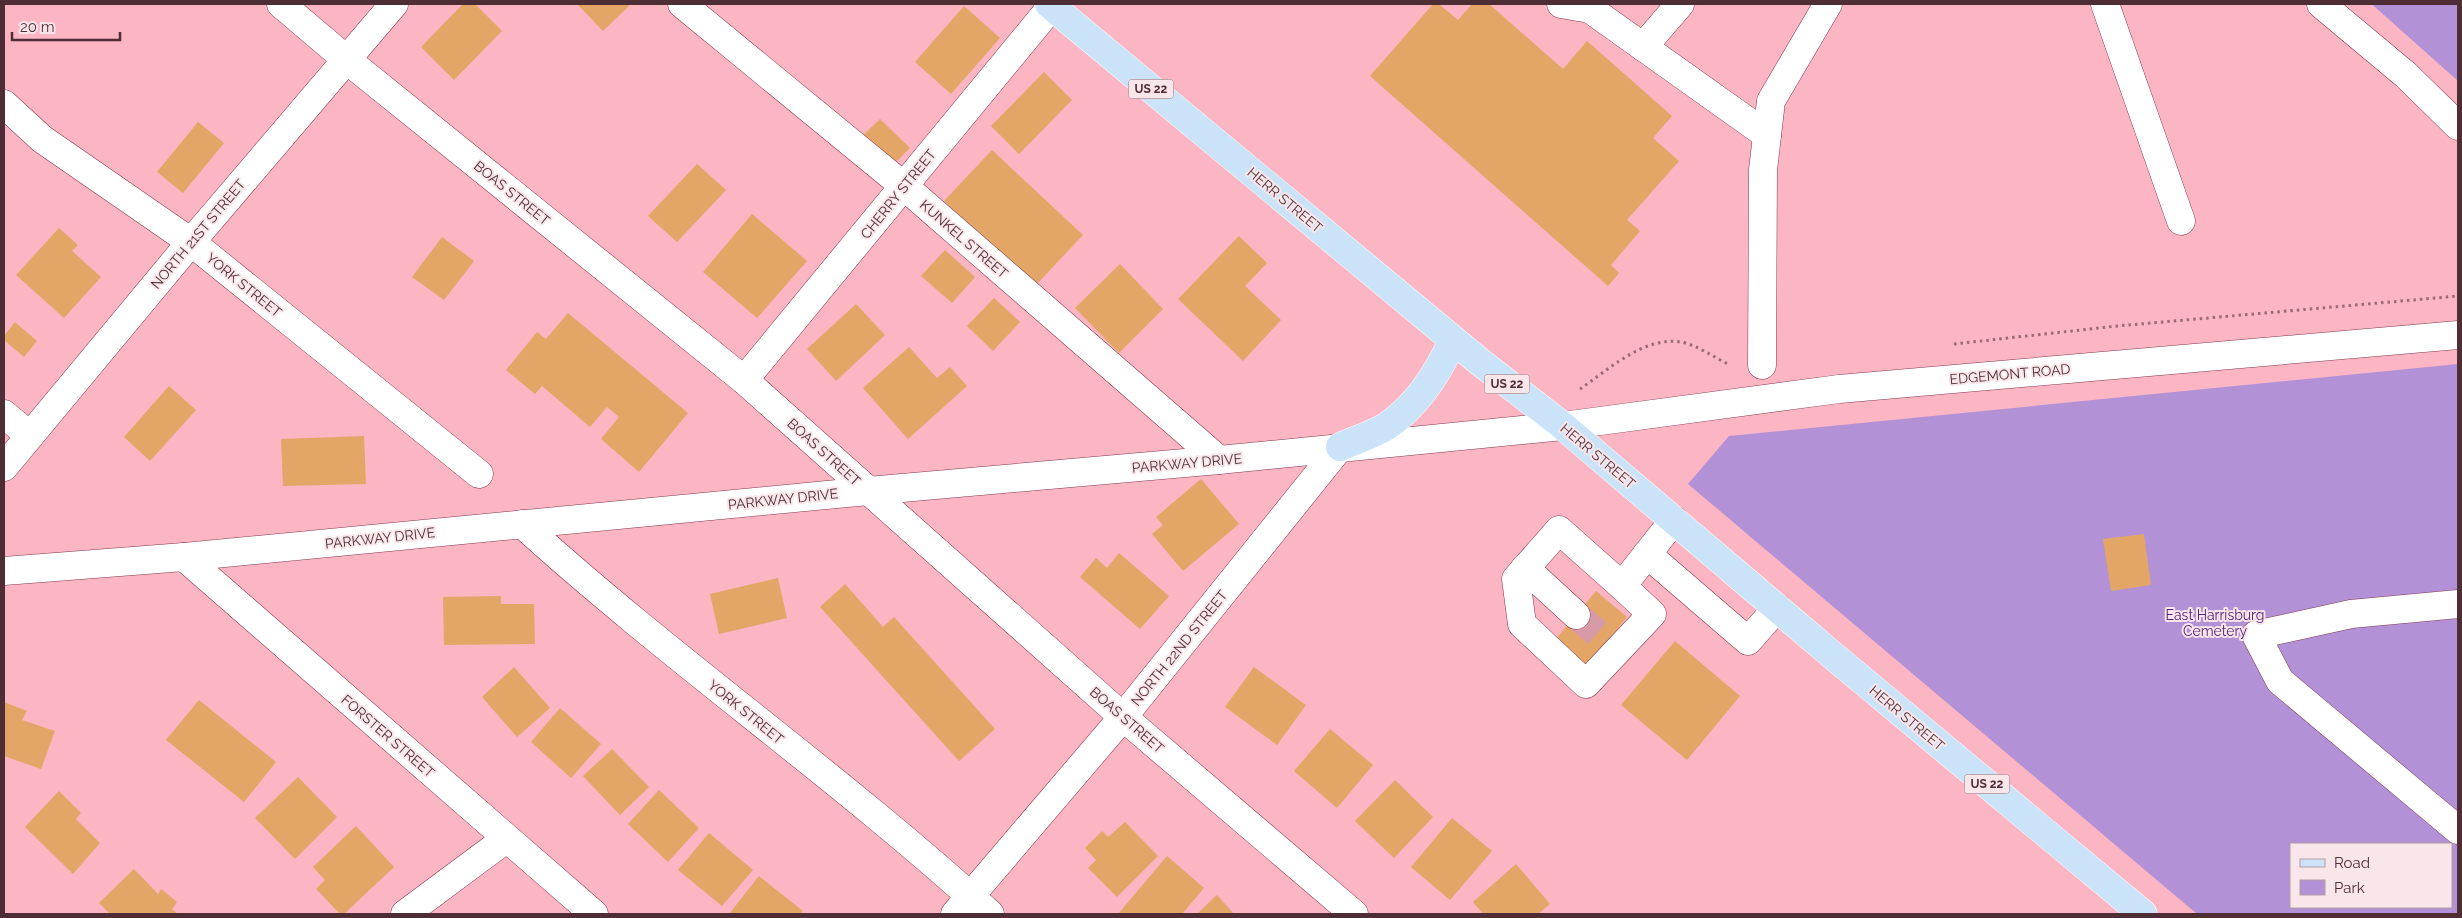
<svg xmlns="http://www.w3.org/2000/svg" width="2462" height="918" font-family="Raleway,sans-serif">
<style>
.green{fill:#b291d6;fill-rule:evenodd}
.building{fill:#e4a666}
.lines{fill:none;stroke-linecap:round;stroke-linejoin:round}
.minor-tunnel{stroke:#d99aa7;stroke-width:28;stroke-dasharray:28 14;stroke-linecap:butt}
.minor-casing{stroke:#82394c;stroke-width:29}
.major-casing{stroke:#fff;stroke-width:29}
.path{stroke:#9c6a75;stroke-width:3;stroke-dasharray:2.5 4;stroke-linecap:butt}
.minor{stroke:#fff;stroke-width:28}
.major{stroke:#cbe3f8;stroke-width:28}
.labels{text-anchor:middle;stroke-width:4;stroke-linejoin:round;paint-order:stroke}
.shield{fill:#f9e6ea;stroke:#82646b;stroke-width:1}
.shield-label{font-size:12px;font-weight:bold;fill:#4f2d35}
.street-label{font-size:14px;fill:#4f2d35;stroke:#f9e6ea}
.park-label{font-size:14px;fill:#522378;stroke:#f9e6ea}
</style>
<rect width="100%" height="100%" fill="#fbb5c3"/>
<g class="green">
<path d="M2371 4H2458V81L2375 7Z"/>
<path d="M2458 364V914H2197L1688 484 1729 436ZM2291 844H2451V907H2291Z"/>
</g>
<g class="building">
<path d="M463 4H475L502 31 454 80 421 47Z"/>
<path d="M577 4H627L629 6 603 31Z"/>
<path d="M1433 4H1439L1458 20 1472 4H1489L1563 69 1587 41 1672 116 1653 138 1679 161 1627 220 1640 231 1611 265 1619 273 1608 286 1370 76Z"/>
<path d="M964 6 1000 38 951 94 915 62Z"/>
<path d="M1044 72 1072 100 1019 154 991 126Z"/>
<path d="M880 119 910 148 889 169 859 139Z"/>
<path d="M198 122 224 143 183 193 157 172Z"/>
<path d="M992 150 1083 235 1034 287 944 201Z"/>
<path d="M697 164 726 190 677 242 648 216Z"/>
<path d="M752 214 807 261 757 318 703 272Z"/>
<path d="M59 228 78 245 72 251 101 277 64 318 16 275Z"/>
<path d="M1239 236 1267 263 1245 286 1281 320 1243 361 1178 299Z"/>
<path d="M442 237 474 261 444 300 412 277Z"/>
<path d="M945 250 975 277 952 303 921 276Z"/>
<path d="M1120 264 1163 309 1119 353 1075 308Z"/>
<path d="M994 298 1020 322 993 351 967 326Z"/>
<path d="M856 304 885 335 836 381 807 349Z"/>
<path d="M568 313 688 413 639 472 601 439 619 417 607 407 590 427 542 386 535 394 506 370 537 332 546 339Z"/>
<path d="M15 322 37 341 24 357 4 340V336Z"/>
<path d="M909 347 937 378 950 367 967 386 908 439 863 388Z"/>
<path d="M169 386 196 410 150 461 124 437Z"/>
<path d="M364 436 366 484 283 486 281 439Z"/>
<path d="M1201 479 1239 524 1183 571 1152 534 1163 525 1156 517Z"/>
<path d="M2144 534 2151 585 2111 591 2103 539Z"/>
<path d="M1119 553 1169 596 1140 629 1080 577 1096 558 1107 568Z"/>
<path d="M778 578 787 618 719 634 710 594Z"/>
<path d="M845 584 883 627 894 617 995 729 959 761 820 607Z"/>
<path d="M1596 591 1627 617 1581 674 1549 647Z"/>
<path d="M501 596V604H534L535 644 444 645 443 597Z"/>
<path d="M1675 641 1740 696 1687 760 1621 705Z"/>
<path d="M514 667 550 708 517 737 482 697Z"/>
<path d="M1254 667 1306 705 1277 745 1225 707Z"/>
<path d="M199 700 276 762 244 802 166 740Z"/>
<path d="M4 702 27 711 22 720 55 731 41 769 4 756Z"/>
<path d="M560 708 601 744 571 778 531 742Z"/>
<path d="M1330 729 1373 765 1337 808 1294 771Z"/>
<path d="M612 749 649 787 620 815 583 776Z"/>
<path d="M298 777 337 817 295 859 255 818Z"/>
<path d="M1395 780 1433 817 1394 858 1355 821Z"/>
<path d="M659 790 699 828 668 862 628 824Z"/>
<path d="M59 791 81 813 76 819 100 843 73 874 25 827Z"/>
<path d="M1452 818 1492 851 1450 900 1411 867Z"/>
<path d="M1125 822 1158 856 1117 897 1088 868 1096 860 1085 848 1102 831 1108 837Z"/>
<path d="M356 826 394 867 344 914H340L316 889 325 880 313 867Z"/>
<path d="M709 833 753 870 722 906 678 870Z"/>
<path d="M1167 856 1204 888 1182 914H1118Z"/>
<path d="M1516 864 1550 904 1538 914H1483L1473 902Z"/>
<path d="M134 869 158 894 161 889 177 902 172 909 178 914H110L99 903Z"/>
<path d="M759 876 803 911 800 914H729Z"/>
<path d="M1217 895 1234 914H1197Z"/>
</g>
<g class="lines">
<path class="minor-tunnel" d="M1576 615 1607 642"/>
<defs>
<g id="minor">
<path d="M281 4 347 60 744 380 1123 717 1354 914"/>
<path d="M682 4 905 187 1219 460"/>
<path d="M1561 4 1590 9 1767 135"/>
<path d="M2105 4 2181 221"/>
<path d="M2321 4 2406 75 2458 126"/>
<path d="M1643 47 1680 4"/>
<path d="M4 104 42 139 191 242 479 474"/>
<path d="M1762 365 1763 170 1771 101 1828 4"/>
<path d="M744 380 1052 6"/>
<path d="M4 414 29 435"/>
<path d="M4 467 191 242 394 4"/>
<path d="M522 524C673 661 840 777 990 914"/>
<path d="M1647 554 1748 641 1777 608"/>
<path d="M184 557 594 914"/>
<path d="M1525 568 1576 615"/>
<path d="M4 571 184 557 868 491 1219 460 1563 426 1839 389 2458 335"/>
<path d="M1622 586 1652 614 1586 684 1522 624 1516 579 1559 530 1622 586 1674 520"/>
<path d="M2458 604 2351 614 2256 635 2280 681 2458 830"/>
<path d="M405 914 506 839"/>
<path d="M955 914 1123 717 1340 447"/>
</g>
<g id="major">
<path d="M1049 4 1480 362 1563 426 1831 654 2143 914"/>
<path d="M1340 447C1355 440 1373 435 1387 426 1418 405 1438 373 1453 340"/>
</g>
</defs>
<use href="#minor" class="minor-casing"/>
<use href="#major" class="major-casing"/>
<g class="path">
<path d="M1954 344 2117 326 2458 296"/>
<path d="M1580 389C1608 370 1644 336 1681 342 1697 345 1715 358 1730 365"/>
</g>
<use href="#minor" class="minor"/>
<use href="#major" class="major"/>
</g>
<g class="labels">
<g class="shield">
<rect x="1128.5" y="79.5" width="45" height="19" rx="4"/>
<rect x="1484.5" y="374.5" width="45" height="19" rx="4"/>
<rect x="1964.5" y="774.5" width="45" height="19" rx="4"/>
</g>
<g class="shield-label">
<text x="1151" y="93">US 22</text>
<text x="1507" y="388">US 22</text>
<text x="1987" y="788">US 22</text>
</g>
<g class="street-label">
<text transform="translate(512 193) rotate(39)" y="5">BOAS STREET</text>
<text transform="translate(898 194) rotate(-51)" y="5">CHERRY STREET</text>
<text transform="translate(1285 200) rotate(40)" y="5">HERR STREET</text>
<text transform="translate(198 234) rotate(-50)" y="5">NORTH 21ST STREET</text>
<text transform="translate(964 239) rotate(41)" y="5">KUNKEL STREET</text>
<text transform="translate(244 285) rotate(39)" y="5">YORK STREET</text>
<text transform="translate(2010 374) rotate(-5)" y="5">EDGEMONT ROAD</text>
<text transform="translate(824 452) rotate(42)" y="5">BOAS STREET</text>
<text transform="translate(1598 456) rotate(40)" y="5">HERR STREET</text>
<text transform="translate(1187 463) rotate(-5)" y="5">PARKWAY DRIVE</text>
<text transform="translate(783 499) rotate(-6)" y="5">PARKWAY DRIVE</text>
<text transform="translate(380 538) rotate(-6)" y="5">PARKWAY DRIVE</text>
<text transform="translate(1179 648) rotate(-51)" y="5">NORTH 22ND STREET</text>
<text transform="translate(746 712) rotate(39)" y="5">YORK STREET</text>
<text transform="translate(1907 718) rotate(40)" y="5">HERR STREET</text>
<text transform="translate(1127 720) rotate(41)" y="5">BOAS STREET</text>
<text transform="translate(388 736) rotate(41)" y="5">FORSTER STREET</text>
</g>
<g class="park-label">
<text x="2215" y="620">East Harrisburg<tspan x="2215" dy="16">Cemetery</tspan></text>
</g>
</g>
<rect width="2462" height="918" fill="none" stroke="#4f2d35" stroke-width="10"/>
<rect x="2290" y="843" width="162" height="65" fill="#f9e6ea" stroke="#b59ca2"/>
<rect x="2300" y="859" width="25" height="8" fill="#cbe3f8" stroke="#b59ca2"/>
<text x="2334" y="868" font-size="15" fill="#4f2d35">Road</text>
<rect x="2300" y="880" width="25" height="15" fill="#b291d6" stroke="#b59ca2"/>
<text x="2334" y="893" font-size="15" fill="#4f2d35">Park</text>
<path d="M12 32v8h108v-8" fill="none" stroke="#4f2d35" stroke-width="2.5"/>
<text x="20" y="32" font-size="15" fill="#4f2d35" stroke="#f9e6ea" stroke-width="4" paint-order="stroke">20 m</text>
</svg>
